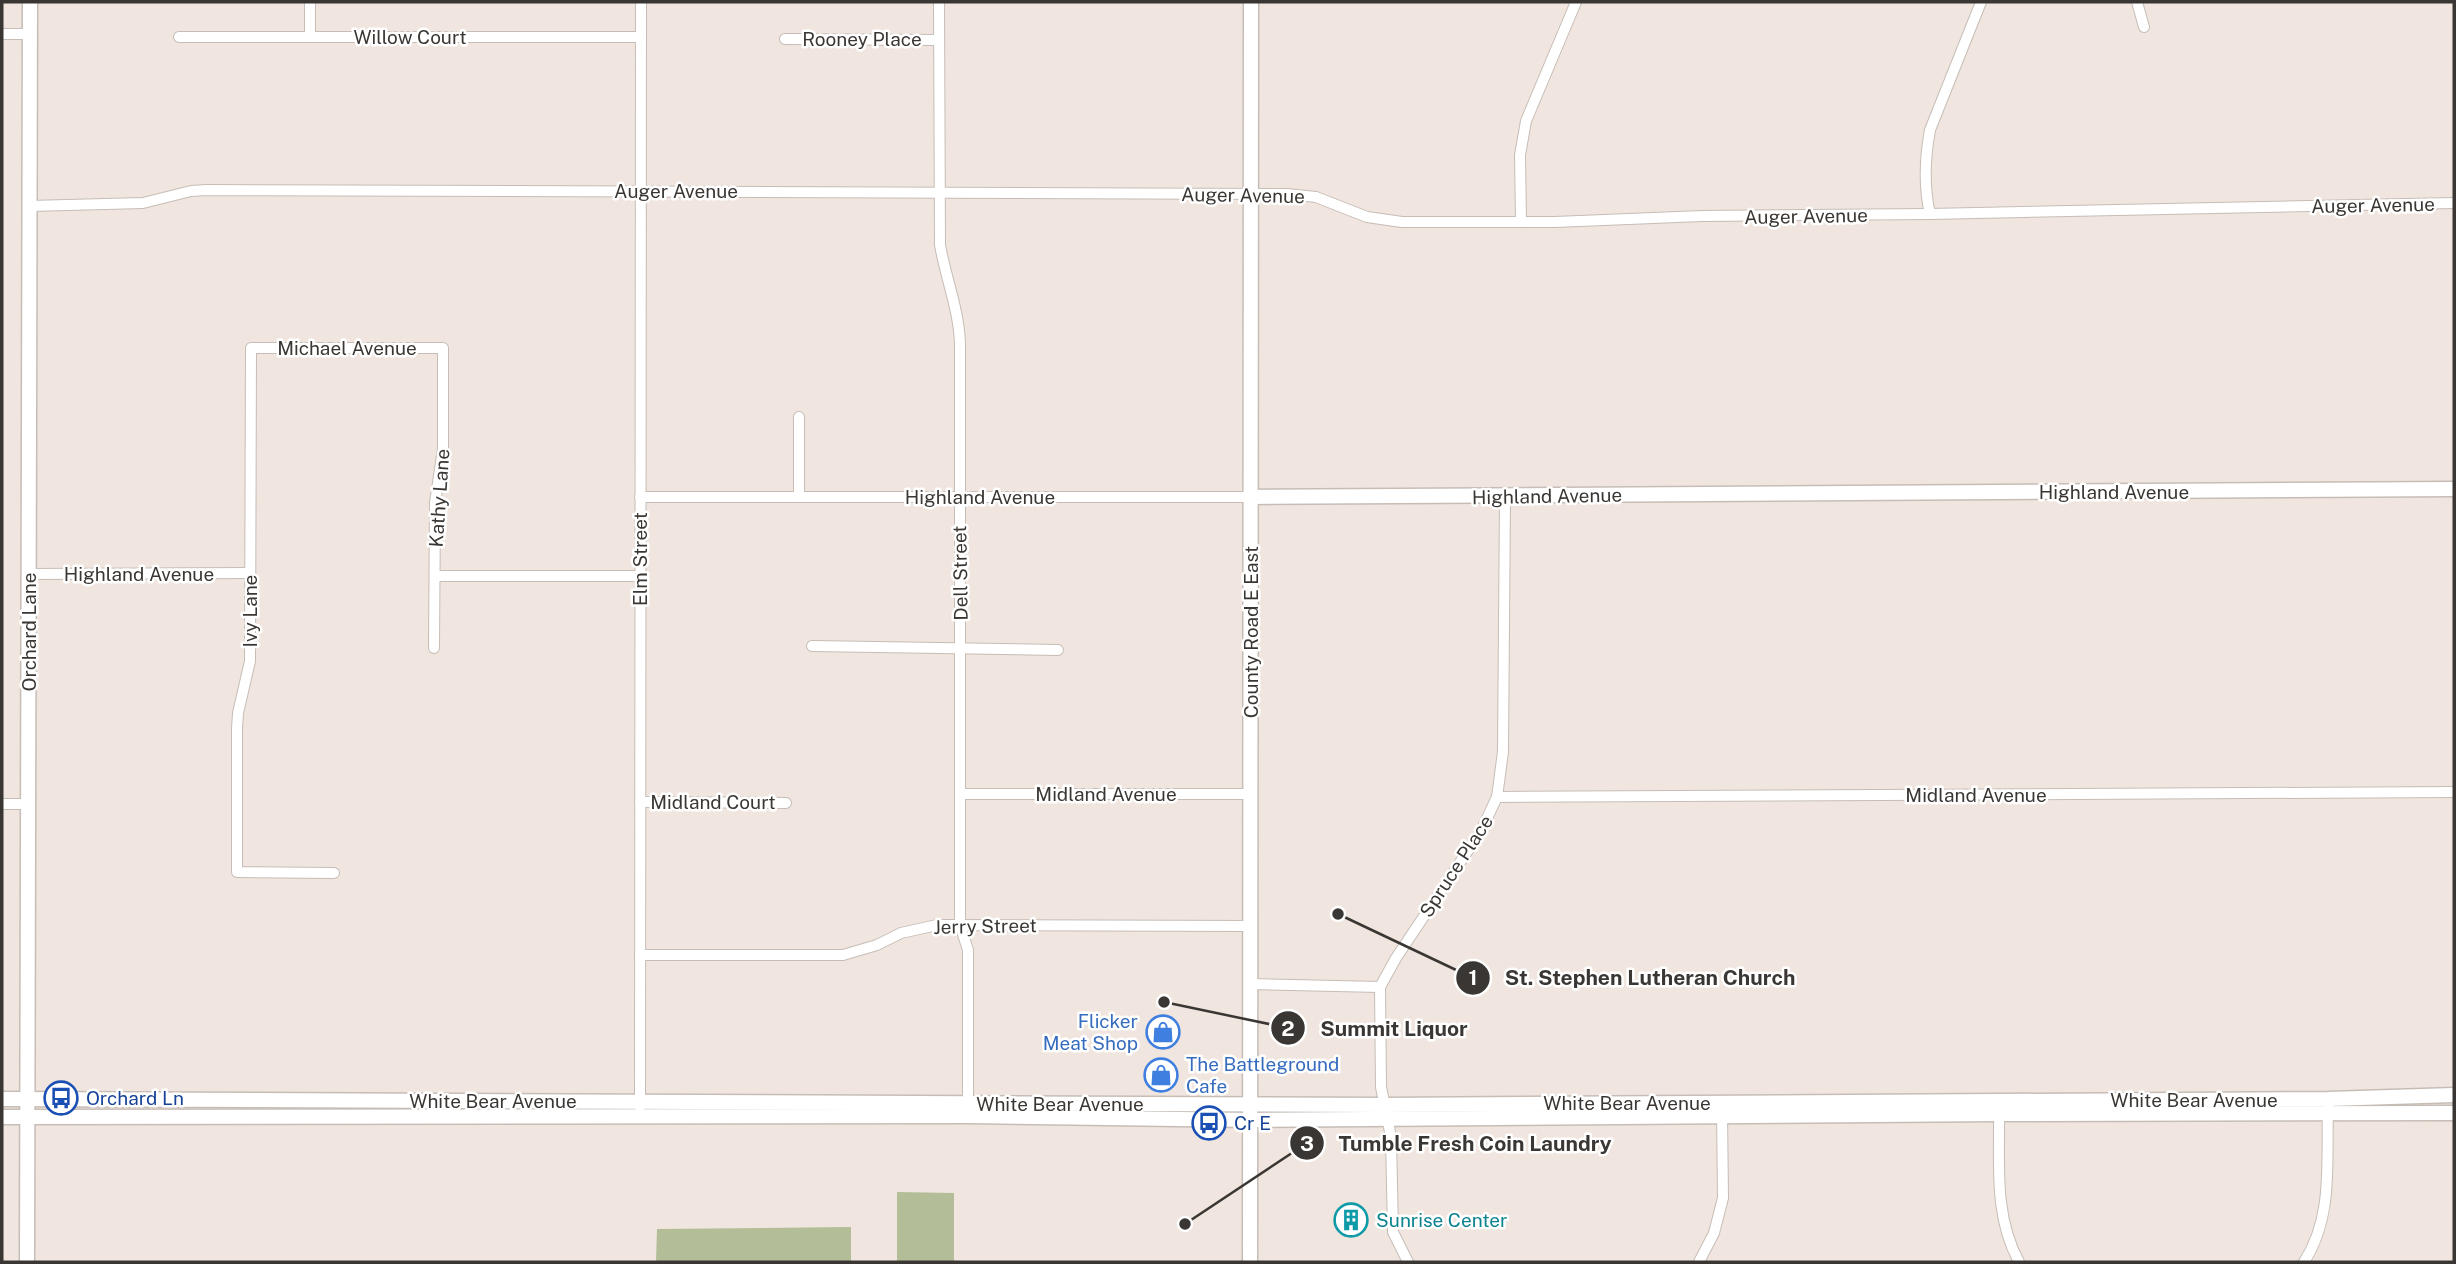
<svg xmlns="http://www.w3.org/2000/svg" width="2456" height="1264" font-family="'Public Sans',sans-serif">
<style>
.pitch{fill:#b3bd98}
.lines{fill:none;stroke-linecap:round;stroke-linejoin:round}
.street-casing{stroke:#c6bdb6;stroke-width:12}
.secondary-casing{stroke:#c6bdb6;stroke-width:17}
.street{stroke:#fff;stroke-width:10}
.secondary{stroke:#fff;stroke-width:14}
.labels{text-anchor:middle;stroke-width:5;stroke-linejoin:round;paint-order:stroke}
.street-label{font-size:19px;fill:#3a3633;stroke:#fff}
.shop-label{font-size:19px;fill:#366cbe;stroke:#fff;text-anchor:end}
.transit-label{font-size:19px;fill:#164399;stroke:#fff;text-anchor:start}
.culture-label{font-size:19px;fill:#0d838f;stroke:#fff;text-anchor:start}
.leader{fill:none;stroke:#3a3633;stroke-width:2.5}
.callout-dot{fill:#3a3633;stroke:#fff;stroke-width:2.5}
.mark-label{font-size:21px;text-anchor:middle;font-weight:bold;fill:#fff}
.callout-label{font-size:21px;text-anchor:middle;font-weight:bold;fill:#3a3633;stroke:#fff;stroke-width:5;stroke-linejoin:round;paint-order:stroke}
</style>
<rect width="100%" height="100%" fill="#f0e6df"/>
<g class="pitch">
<path d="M897 1192 954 1193V1262H897Z"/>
<path d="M851 1227V1262H656L657 1229Z"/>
</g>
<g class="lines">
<defs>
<g id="street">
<path d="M310 2V37"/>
<path d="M939 2 940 245C946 279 959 310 960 344V925L968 950V1104"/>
<path d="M2137 2 2144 27"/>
<path d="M2 34H30"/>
<path d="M179 37H641"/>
<path d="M785 39 939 40"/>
<path d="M29 206 143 203 191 191 207 190 1287 194 1316 197 1367 217 1402 222H1555L1702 216 1930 214 2454 203"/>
<path d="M1930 214C1924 188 1925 157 1930 130L1981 2"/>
<path d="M1521 222 1520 155 1526 121 1576 2"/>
<path d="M799 417V497"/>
<path d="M640 497H1251"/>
<path d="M29 574 250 573"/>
<path d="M435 576H640"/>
<path d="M812 646 1058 650"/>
<path d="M960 794H1251"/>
<path d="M1497 797 2454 792"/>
<path d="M640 802 786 803"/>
<path d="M2 804H28"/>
<path d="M334 873 237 872V729L238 713 250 661 251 348H443V449L435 503 434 648"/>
<path d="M640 955H843L877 945 901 933 937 925 1251 926"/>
<path d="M1251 984 1380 987"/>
<path d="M640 1107 641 2"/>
<path d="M1999 1108C2000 1162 1993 1214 2019 1262"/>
<path d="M1408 1262 1393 1232 1391 1137 1381 1087 1380 987 1396 958 1481 831 1497 797 1503 752 1505 497"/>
<path d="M1699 1262 1714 1233 1723 1198 1722 1110"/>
<path d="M2304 1262C2334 1216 2326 1160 2328 1107"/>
</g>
<g id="secondary">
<path d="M1251 497 2454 489"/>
<path d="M2 1099 1383 1105 2328 1099 2454 1095"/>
<path d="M2 1117 968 1116 1250 1120 1999 1114 2454 1113"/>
<path d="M27 1262 30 2"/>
<path d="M1250 1262 1251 2"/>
</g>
</defs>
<use href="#street" class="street-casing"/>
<use href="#secondary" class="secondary-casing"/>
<use href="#street" class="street"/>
<use href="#secondary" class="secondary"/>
</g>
<defs>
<symbol id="shop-ring" viewBox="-11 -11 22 22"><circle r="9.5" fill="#fff" stroke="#3f7fe0" stroke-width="1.5"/><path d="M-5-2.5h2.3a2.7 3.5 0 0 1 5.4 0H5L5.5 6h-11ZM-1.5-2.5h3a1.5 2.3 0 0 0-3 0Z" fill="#3f7fe0"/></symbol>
<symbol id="bus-ring" viewBox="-11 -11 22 22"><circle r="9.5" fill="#fff" stroke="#1a4fb4" stroke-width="1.5"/><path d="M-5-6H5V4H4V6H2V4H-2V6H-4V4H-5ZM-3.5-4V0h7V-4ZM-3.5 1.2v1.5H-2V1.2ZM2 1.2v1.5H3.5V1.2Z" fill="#1a4fb4"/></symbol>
<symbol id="building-ring" viewBox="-11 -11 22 22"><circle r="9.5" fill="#fff" stroke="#0f9aa8" stroke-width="1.5"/><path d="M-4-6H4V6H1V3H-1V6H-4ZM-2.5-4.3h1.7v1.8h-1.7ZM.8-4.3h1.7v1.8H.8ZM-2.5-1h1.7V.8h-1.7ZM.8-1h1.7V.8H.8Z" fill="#0f9aa8"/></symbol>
</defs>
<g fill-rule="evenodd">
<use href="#shop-ring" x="1144" y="1013" width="38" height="38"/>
<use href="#shop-ring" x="1142" y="1056" width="38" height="38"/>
<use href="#bus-ring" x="42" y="1079" width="38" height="38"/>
<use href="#bus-ring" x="1190" y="1104" width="38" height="38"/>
<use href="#building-ring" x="1332" y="1201" width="38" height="38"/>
</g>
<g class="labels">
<g class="street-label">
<text x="410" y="44">Willow Court</text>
<text x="862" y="46">Rooney Place</text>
<text x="676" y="198">Auger Avenue</text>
<text transform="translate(1243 195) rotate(1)" y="7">Auger Avenue</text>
<text transform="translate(2373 205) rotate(-1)" y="7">Auger Avenue</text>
<text transform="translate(1806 216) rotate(-1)" y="7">Auger Avenue</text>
<text x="347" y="355">Michael Avenue</text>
<text x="2114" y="499">Highland Avenue</text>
<text transform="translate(1547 496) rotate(-1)" y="7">Highland Avenue</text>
<text x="980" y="504">Highland Avenue</text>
<text transform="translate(439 498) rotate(-86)" y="7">Kathy Lane</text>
<text transform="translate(640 559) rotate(-90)" y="7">Elm Street</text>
<text transform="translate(960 573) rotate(-91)" y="7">Dell Street</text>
<text x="139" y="581">Highland Avenue</text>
<text transform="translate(250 611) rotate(-90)" y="7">Ivy Lane</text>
<text transform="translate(29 632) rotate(-90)" y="7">Orchard Lane</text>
<text transform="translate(1251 632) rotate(-90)" y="7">County Road E East</text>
<text x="1106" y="801">Midland Avenue</text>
<text x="1976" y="802">Midland Avenue</text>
<text x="713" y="809">Midland Court</text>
<text transform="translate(1456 866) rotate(-57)" y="7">Spruce Place</text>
<text transform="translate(985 926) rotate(-1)" y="7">Jerry Street</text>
<text x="2194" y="1107">White Bear Avenue</text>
<text x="493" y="1108">White Bear Avenue</text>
<text x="1627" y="1110">White Bear Avenue</text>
<text x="1060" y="1111">White Bear Avenue</text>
</g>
<g class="shop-label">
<text x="1138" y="1028">Flicker<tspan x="1138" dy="22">Meat Shop</tspan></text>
<text x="1186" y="1071" text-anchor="start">The Battleground<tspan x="1186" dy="22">Cafe</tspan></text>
</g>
<g class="transit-label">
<text x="86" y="1105">Orchard Ln</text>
<text x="1234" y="1130">Cr E</text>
</g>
<g class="culture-label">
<text x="1376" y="1227">Sunrise Center</text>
</g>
</g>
<path class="leader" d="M1338 914L1473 978M1164 1002L1288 1028M1185 1224L1307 1143"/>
<g class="callout-dot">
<circle cx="1338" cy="914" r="7"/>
<circle cx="1164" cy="1002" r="7"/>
<circle cx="1185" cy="1224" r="7"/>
<circle cx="1473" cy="978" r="18"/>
<circle cx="1288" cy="1028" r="18"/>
<circle cx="1307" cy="1143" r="18"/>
</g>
<g class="mark-label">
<text x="1473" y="985">1</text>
<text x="1288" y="1036">2</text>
<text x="1307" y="1151">3</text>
</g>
<g class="callout-label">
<text x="1650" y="985">St. Stephen Lutheran Church</text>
<text x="1394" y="1036">Summit Liquor</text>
<text x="1475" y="1151">Tumble Fresh Coin Laundry</text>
</g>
<rect width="2456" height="1264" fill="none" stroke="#3a3633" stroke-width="7"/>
</svg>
